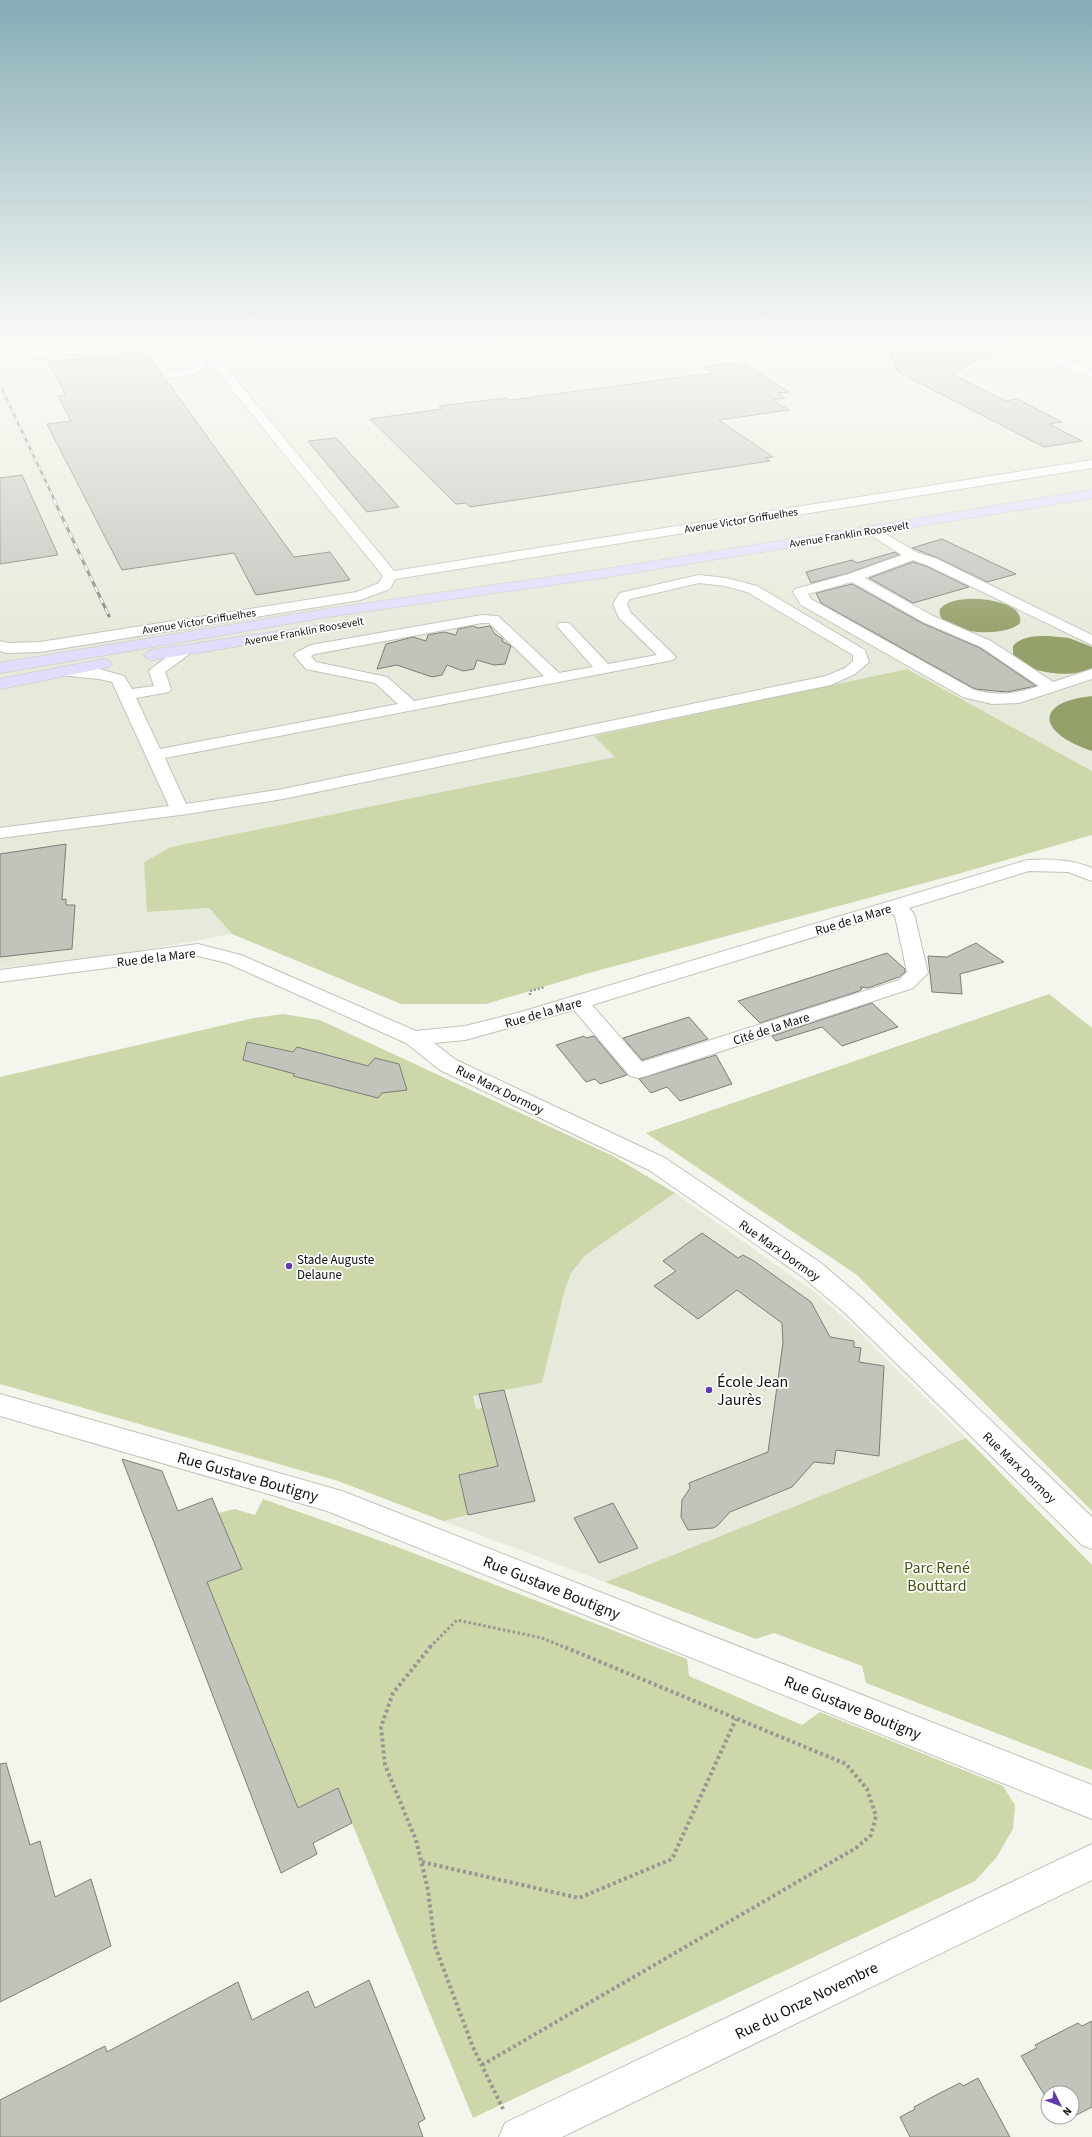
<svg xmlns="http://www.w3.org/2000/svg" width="1092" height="2137" font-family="'Source Sans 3',sans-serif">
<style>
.built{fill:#e6eadb}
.green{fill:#cdd8aa}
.water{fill:#94a069}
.building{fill:#c2c4bc;stroke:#7c7e77}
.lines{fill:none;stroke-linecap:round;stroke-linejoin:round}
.minor-casing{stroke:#c1c3bb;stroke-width:2}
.major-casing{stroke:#d4d4d4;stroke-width:2}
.path-far2{stroke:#969792;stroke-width:2.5;stroke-dasharray:2 2;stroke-linecap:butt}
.path-far1{stroke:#969792;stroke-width:3;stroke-dasharray:2.5 2.5;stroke-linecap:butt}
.path{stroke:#969792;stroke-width:4;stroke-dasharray:3 3;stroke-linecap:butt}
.minor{fill:#fff;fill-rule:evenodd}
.major{fill:#e3dcfd;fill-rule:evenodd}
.rail-far1-casing{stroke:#878883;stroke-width:2.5}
.rail-casing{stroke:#878883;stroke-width:3}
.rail-far1{stroke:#fff;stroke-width:1.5;stroke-dasharray:4.5;stroke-linecap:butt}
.rail{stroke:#fff;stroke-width:2;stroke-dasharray:6;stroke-linecap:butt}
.poi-dot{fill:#6239b1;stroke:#fff;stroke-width:1.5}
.labels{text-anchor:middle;stroke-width:3.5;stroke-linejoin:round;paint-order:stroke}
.far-street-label{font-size:11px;fill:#10100e;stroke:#fff}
.street-label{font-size:13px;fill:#10100e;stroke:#fff}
.poi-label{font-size:13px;fill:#10100e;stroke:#fff;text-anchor:start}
.near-poi-label{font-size:16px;fill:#10100e;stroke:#fff;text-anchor:start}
.near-street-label{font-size:16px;fill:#10100e;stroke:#fff}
.near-park-label{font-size:16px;fill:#485213;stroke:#fff}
</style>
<rect width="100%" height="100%" fill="#f4f6ee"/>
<g class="built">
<path d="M0 344H1092V771L907 669 595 736 616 757 147 912 209 908 232 934 100 958 0 968Z"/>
<path d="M675 1193 817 1294 856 1329 966 1438 605 1582 443 1521 468 1515 459 1475 484 1407 476 1409 473 1396 542 1383 565 1289 571 1273 583 1258 594 1249Z"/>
</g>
<g class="green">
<path d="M907 669 1092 771V835L958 874 589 973 486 1004H401L232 934 209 908 147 912 144 862 171 847 615 757 594 736Z"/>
<path d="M1049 994 1092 1028V1511L857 1275 646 1133Z"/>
<path d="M283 1014 320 1020 613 1156 675 1193 594 1249 583 1258 571 1273 565 1289 542 1383 473 1396 476 1409 485 1407 500 1466 459 1475 468 1515 443 1521 338 1481 0 1384V1077L254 1018Z"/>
<path d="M966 1438 1092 1565V1770L866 1683 862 1666 774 1633 756 1639 605 1582Z"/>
<path d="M263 1499 395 1546 687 1659 689 1676 802 1725 820 1712 1003 1786 1015 1805 1013 1829 996 1858 975 1881 473 2118 338 1789 298 1808 207 1582 242 1569 218 1513 235 1509 255 1515Z"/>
</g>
<g class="water">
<path d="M967 599C981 598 1024 602 1020 623 1006 639 934 634 940 609 947 601 957 600 967 599Z"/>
<path d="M1049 636 1069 638 1092 647V669C1070 678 1027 675 1013 654V646C1021 636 1036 636 1049 636Z"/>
<path d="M1092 696V751C1042 735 1029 703 1092 696Z"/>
</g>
<g class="building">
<path d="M886 344H899L921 355 935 344H1006L952 374 1005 401 1017 399 1062 422 1049 424 1082 441 1044 447 898 372Z"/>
<path d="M146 352 294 557 330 552 350 580 256 595 234 553 122 570 47 424 71 421 58 396 66 395 48 362Z"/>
<path d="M740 362 789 392 778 393 785 398 772 400 789 410 719 420 773 457 765 458 770 461 470 507 466 503 456 504 370 419 442 409 439 406 506 398 510 400 714 373 704 367Z"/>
<path d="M336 438 369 474 399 507 367 512 308 441Z"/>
<path d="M22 475 58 555 0 564V478Z"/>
<path d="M942 539 1016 574 987 582 938 558 912 548Z"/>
<path d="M895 552 899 555 849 573 811 583 806 572 852 560 857 563Z"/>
<path d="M913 562 926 566 969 587 913 603 869 578Z"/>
<path d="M852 584 922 623 980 648 1036 686 1007 692 975 689 821 603 816 593Z"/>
<path d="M473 626 478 628 490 626 495 634 503 639 502 641 511 646 505 664 494 665 477 660 474 669 463 671 447 665 442 675 432 677 397 665 377 669 386 644 413 637 426 641 428 635 444 632 456 635 458 629Z"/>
<path d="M66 844 62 900 66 899V905H75L72 949 0 957V854Z"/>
<path d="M976 943 1004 962 960 974 962 994 932 992 928 956 947 957Z"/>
<path d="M887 953 905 969V972L899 977 868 988 860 987 862 989 859 991 760 1023 738 1001Z"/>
<path d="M872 1003 898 1027 842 1046 822 1027 776 1041 772 1036Z"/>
<path d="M689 1017 708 1039 642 1060 623 1038Z"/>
<path d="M584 1036 586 1038 594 1036 627 1075 600 1084 595 1079 586 1082 556 1045Z"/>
<path d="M247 1042 293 1052 297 1047 368 1066 375 1058 399 1064 407 1090 382 1093 378 1098 293 1076 295 1074 243 1060Z"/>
<path d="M716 1055 732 1084 680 1101 667 1087 651 1093 639 1079Z"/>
<path d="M702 1233 738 1258 743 1255 754 1261 811 1302 830 1337 854 1341V1347L861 1348 859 1362 884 1366 879 1456 836 1450 834 1464 814 1462 792 1487 730 1512 717 1526 713 1528 688 1530 681 1517 682 1500 690 1488 689 1483 768 1452 783 1343 782 1323 737 1290 698 1319 654 1286 676 1271 663 1261Z"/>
<path d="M504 1390 535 1501 468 1515 459 1475 498 1466 479 1394Z"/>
<path d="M122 1459 162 1471 178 1511 212 1498 242 1569 207 1582 298 1808 338 1788 352 1823 313 1843 317 1854 281 1873Z"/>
<path d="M613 1503 638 1548 599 1563 574 1518Z"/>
<path d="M6 1763 30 1845 40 1841 55 1897 91 1879 111 1946 0 2002V1764Z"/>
<path d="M369 1980 425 2119 418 2123 423 2137H0V2100L105 2046 107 2052 238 1982 252 2020 308 1991 315 2008Z"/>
<path d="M1092 2021V2107L1061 2123 1057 2117H1072V2093H1048V2101L1021 2056 1037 2048 1035 2045 1078 2023 1082 2026Z"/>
<path d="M978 2078 1010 2137H910L900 2117 915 2109 914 2107 938 2094 960 2083 963 2086Z"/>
</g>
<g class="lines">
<defs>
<g id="minor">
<path d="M103 344H135L134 346 201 344 209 347 394 571 1092 460V468L395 579 390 589 360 600 40 652 7 653 0 651V641L8 643 40 642 357 592 379 583 383 576 201 351 189 346 197 356 204 359 202 361 205 366C197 377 185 376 172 378L168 377 167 375 168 373 190 369 194 366 181 350 167 348 116 354 112 353V349L0 362V356Z"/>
<path d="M1007 344C1030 344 1070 360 1092 370V377L1018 350Z"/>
<path d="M872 526 918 553 937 559 1092 635V645L927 565 913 560 865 578 933 616 991 641 1053 682 1092 669V679L1019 703 992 704 963 697 801 605 793 592 795 589 849 574 902 555 867 533 865 530ZM852 582 923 622 981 647 1039 686C1015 694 999 696 974 690L811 599 808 594Z"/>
<path d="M699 575 726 578 757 586 865 650 869 662 855 674 831 685 283 799 180 815 0 838V828L169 806 112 682 99 679 60 675 57 672 60 669H99L124 676 132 689 154 686 149 671 152 668 178 649H188L191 652 188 655 165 672 171 689 169 692 136 698 160 749 398 704 375 683 306 669 294 655 297 652 311 645 482 615 498 616 559 673 593 667 557 626 559 623H569L608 664 657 655 619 618 613 604 620 593ZM699 583 725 586 747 592 853 655V661L845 668 826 676 283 789 186 804 165 758 673 660 676 657 673 654 631 613 627 604 630 599ZM482 623H489L544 676 414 701 387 677 316 662 311 656 315 654Z"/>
<path d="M1027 860C1049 859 1071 859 1092 868V881L1068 872 1029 871 909 908 914 914 928 973 913 988 646 1076 638 1078 630 1076 574 1010 465 1040 434 1043 456 1060 665 1158 821 1263 864 1300 1092 1517V1549L1082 1545 846 1314 803 1277 649 1170 440 1070 406 1043 227 963 198 956 0 982V970L198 944 241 955 416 1031 465 1026 521 1012ZM892 913 895 916 907 972 899 980 642 1062 592 1005Z"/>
<path d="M0 1394 342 1491 1092 1785V1819L327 1511 0 1416Z"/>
<path d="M1092 1844V1880L562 2137H499L505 2123Z"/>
</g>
<g id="major">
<path d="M1092 490V498L607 577 327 617 0 673V663L327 609 607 569Z"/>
<path d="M321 625 326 626 328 629 326 632 152 660 147 658 144 655 147 652 152 650Z"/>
<path d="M104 659 109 661 112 664 109 667 0 689V679Z"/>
</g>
</defs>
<use href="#minor" class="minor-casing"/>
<use href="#major" class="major-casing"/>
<path class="path-far2" d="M530 995V991L545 987"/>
<path class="path-far1" d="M430 1647 457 1620 542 1638 564 1647"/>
<g class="path">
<path d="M431 1646 393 1693 381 1727 385 1765 416 1840 428 1890 435 1946 472 2045 503 2109"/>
<path d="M422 1862 579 1898 672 1859 736 1719"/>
<path d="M482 2065 856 1848 871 1835 876 1816 867 1789 846 1764 562 1646"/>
</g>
<use href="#minor" class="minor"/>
<use href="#major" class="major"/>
<defs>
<path id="rail-far1" d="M0 385 55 501"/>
<path id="rail" d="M54 500 109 616"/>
</defs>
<use href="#rail-far1" class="rail-far1-casing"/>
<use href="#rail" class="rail-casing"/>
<use href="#rail-far1" class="rail-far1"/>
<use href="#rail" class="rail"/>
</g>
<linearGradient id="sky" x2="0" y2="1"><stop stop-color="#86acb5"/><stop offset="0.53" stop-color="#fafbf7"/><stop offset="1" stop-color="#fafbf7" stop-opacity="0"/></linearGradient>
<rect width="1092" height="643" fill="url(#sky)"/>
<g class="poi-dot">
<circle cx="289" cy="1266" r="4"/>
<circle cx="709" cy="1390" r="4"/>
</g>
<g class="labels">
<g class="far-street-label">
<text transform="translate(741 520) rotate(-9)" y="4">Avenue Victor Griffuelhes</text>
<text transform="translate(849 534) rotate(-9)" y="4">Avenue Franklin Roosevelt</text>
<text transform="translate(199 621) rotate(-9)" y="4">Avenue Victor Griffuelhes</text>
<text transform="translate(304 631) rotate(-10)" y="4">Avenue Franklin Roosevelt</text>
</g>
<g class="street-label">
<text transform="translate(853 919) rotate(-17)" y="5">Rue de la Mare</text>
<text transform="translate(156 957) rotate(-7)" y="5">Rue de la Mare</text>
<text transform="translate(543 1012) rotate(-16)" y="5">Rue de la Mare</text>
<text transform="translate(771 1028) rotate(-18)" y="5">Cité de la Mare</text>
<text transform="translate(500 1089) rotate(26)" y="5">Rue Marx Dormoy</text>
<text transform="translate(780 1250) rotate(35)" y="5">Rue Marx Dormoy</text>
<text transform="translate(1020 1467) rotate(44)" y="5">Rue Marx Dormoy</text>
</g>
<g class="poi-label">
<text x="297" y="1264">Stade Auguste<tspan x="297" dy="15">Delaune</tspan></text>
</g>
<g class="near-poi-label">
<text x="717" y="1387">École Jean<tspan x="717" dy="18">Jaurès</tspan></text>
</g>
<g class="near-street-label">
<text transform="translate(248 1476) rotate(16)" y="6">Rue Gustave Boutigny</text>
<text transform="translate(552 1587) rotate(22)" y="6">Rue Gustave Boutigny</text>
<text transform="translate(853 1707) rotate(22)" y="6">Rue Gustave Boutigny</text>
<text transform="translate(806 2000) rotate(-26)" y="6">Rue du Onze Novembre</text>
</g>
<g class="near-park-label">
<text x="937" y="1573">Parc René<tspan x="937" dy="18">Bouttard</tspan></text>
</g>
</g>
<g transform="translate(1060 2105) rotate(132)"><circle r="19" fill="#ffffff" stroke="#9f9f9f"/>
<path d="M0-3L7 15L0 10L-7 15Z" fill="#6239b1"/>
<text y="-6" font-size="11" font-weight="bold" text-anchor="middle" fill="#10100e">N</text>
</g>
</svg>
